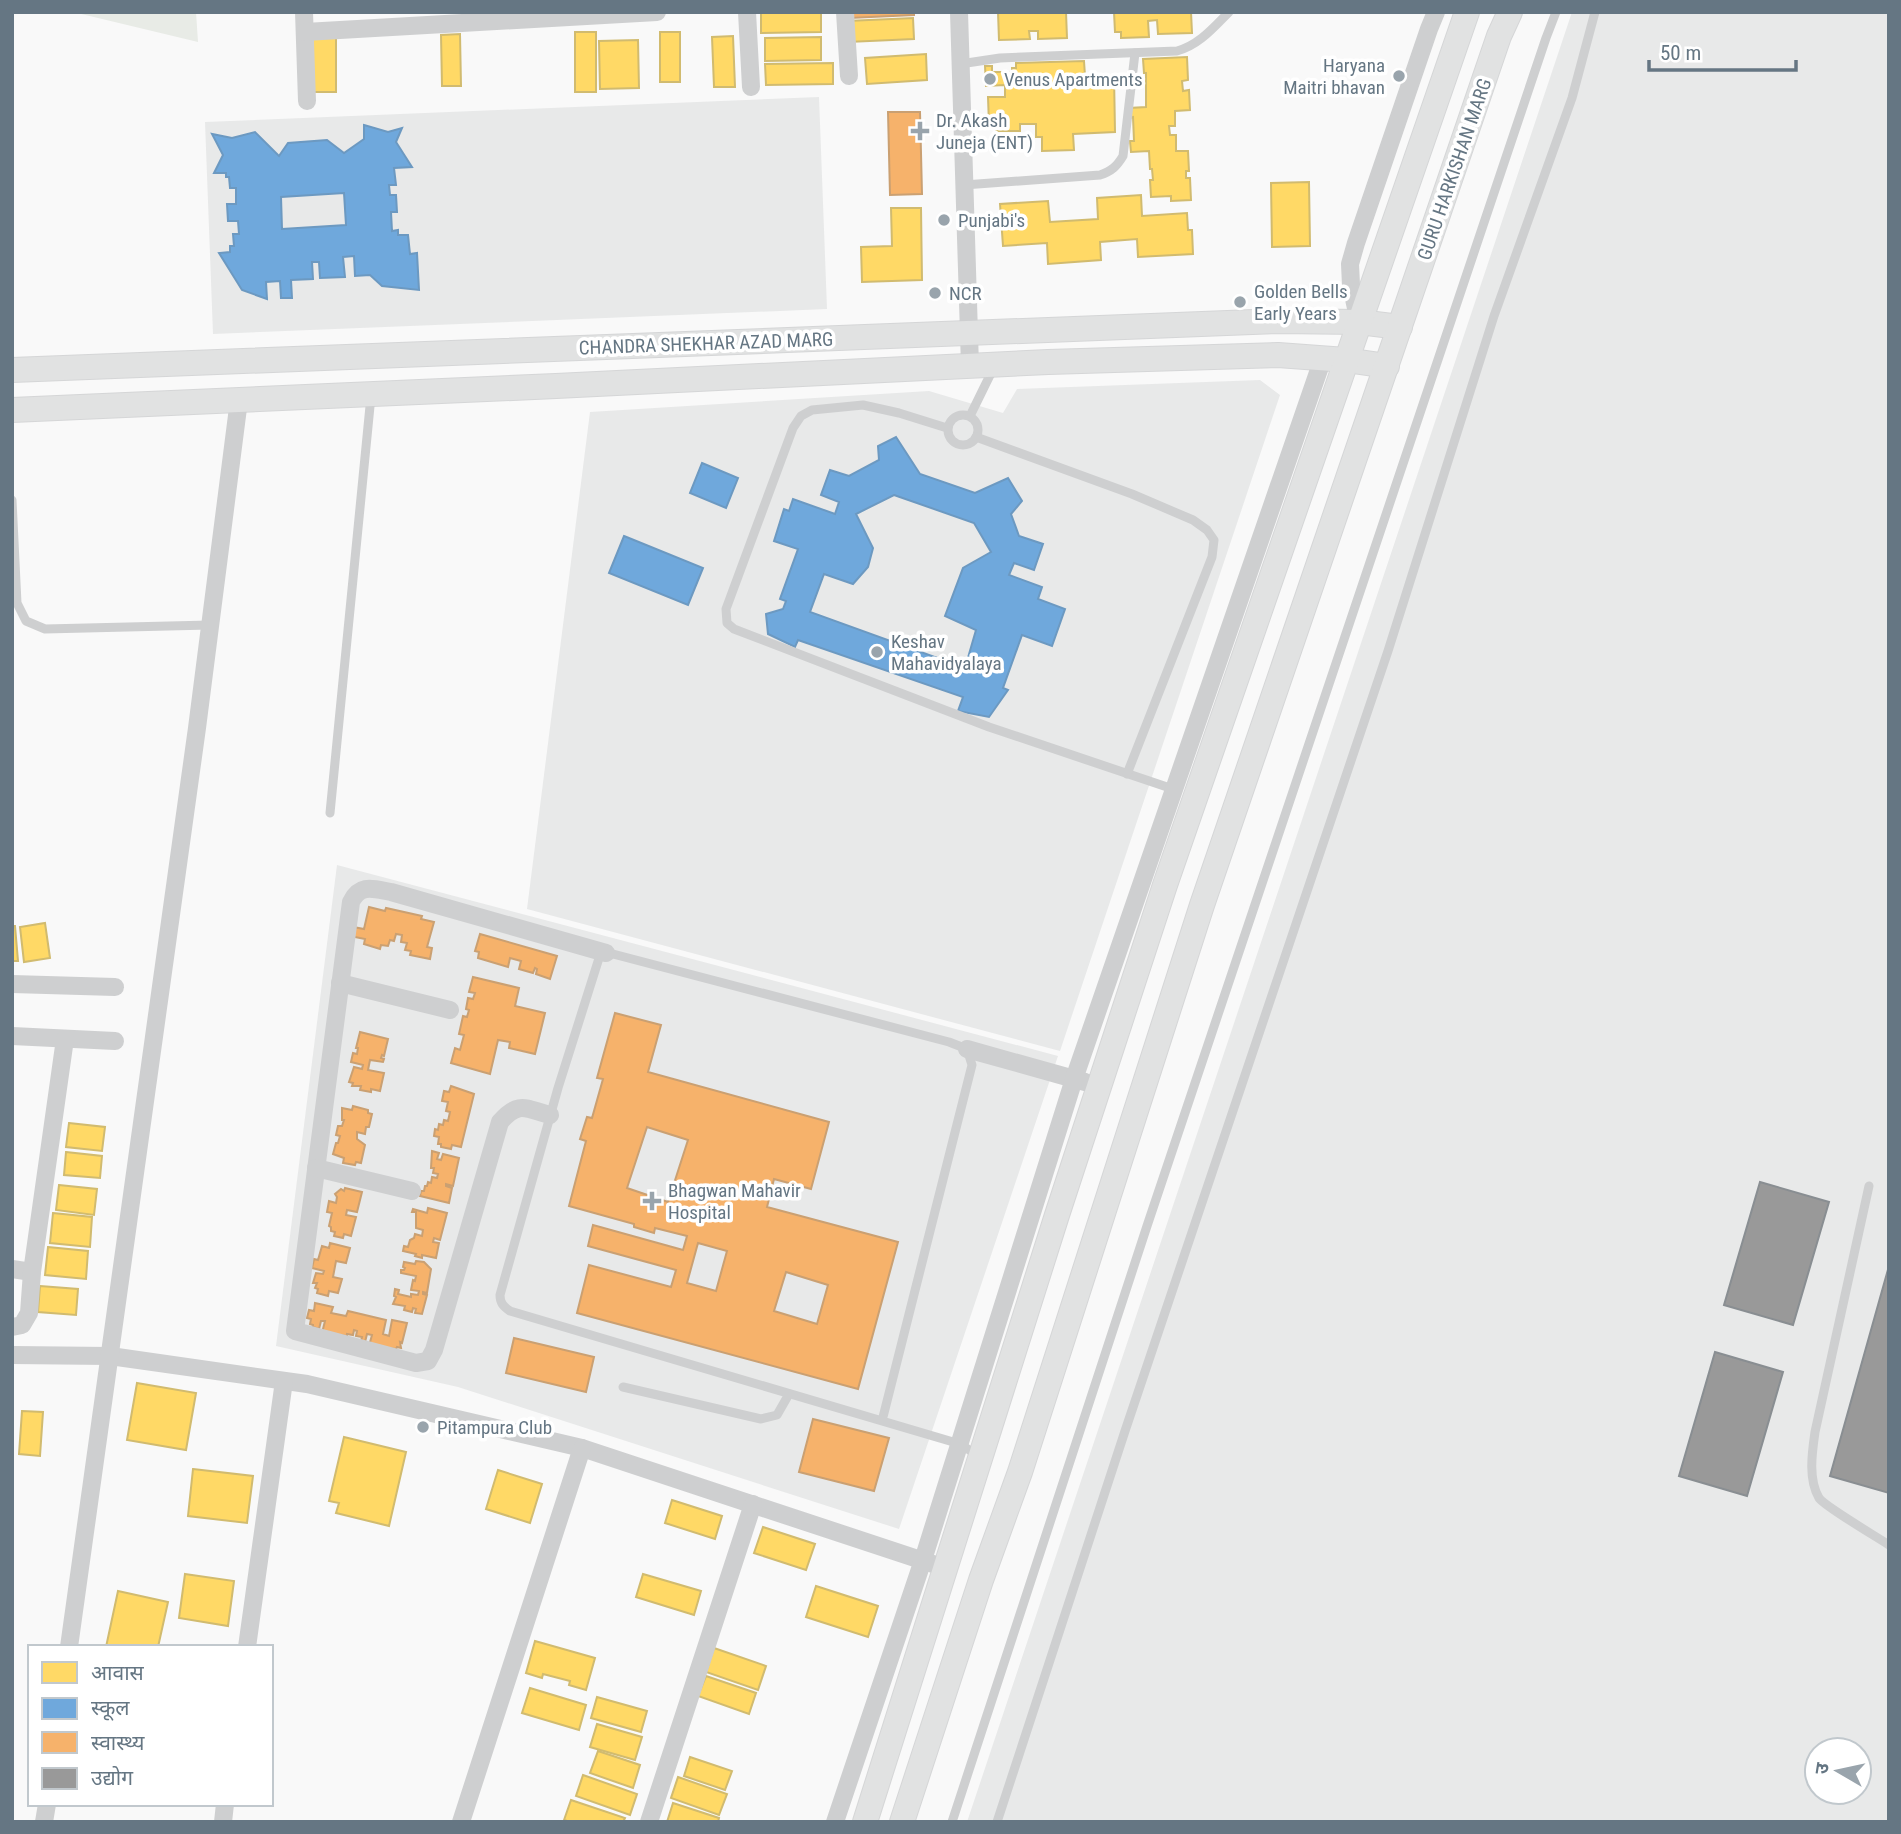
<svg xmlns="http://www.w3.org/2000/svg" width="1901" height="1834" font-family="'Roboto Condensed','Noto Sans Devanagari',sans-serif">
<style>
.built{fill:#e8e9e9;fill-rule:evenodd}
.green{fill:#e8ebe6}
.homes{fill:#ffd966;stroke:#d1bb6f;stroke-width:2}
.schools{fill:#6fa8dc;stroke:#6c99c1;stroke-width:2;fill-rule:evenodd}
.health{fill:#f6b26b;stroke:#caa072;stroke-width:2;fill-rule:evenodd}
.industry{fill:#999;stroke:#898e92;stroke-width:2}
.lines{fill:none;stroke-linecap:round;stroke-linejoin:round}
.secondary-casing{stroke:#d5d6d7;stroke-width:26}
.lane{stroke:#cecfd0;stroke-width:9}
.street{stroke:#cecfd0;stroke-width:18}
.secondary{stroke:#e1e2e2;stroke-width:24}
.poi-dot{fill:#99a4ac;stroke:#fff;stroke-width:2.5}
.labels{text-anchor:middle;stroke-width:7;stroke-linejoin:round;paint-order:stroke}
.poi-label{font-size:19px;fill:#657683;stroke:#fff;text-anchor:start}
.street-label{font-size:19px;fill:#657683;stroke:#fff}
</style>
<rect width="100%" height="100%" fill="#f9f9f9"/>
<g class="built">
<path d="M1572 12H1889V1822H967ZM1817 1750H1859V1792H1817Z"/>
<path d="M819 97 827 309 213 334 205 122Z"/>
<path d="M1260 380 1280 395 1060 1051 527 909 590 412 929 391 1003 413 1017 389Z"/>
<path d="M337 865 1058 1056 899 1529 458 1387 276 1346Z"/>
</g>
<path class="green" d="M73 12H196L198 42Z"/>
<g class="homes">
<path d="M761 12H821V32L761 33Z"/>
<path d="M998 12H1066L1067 38 1038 39V31H1029L1030 39 999 40Z"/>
<path d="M1114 12H1191L1192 33 1158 34 1157 20 1148 21 1149 37 1121 38V32H1115Z"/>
<path d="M913 18 914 39 848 42 847 21Z"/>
<rect x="575" y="32" width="21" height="60"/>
<rect x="660" y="32" width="20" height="50"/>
<path d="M460 34 461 86H442L441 35Z"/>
<path d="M313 36H336V92H312Z"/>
<path d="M733 36 735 87H714L712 37Z"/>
<path d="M821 37V60L765 61V38Z"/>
<path d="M638 40 639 88 600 89 599 41Z"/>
<path d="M926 54 927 80 867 84 865 58Z"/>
<path d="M1187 57 1188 80 1182 81 1183 91 1189 90 1190 110 1175 111V126H1169L1170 135H1176V151H1188L1189 171H1186V178H1190L1191 200 1171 201V196L1151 197 1150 180H1153L1152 169H1150L1149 151 1131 152 1130 141H1134L1133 117 1129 118V108L1146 107V73H1144L1143 59Z"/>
<path d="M1084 61 1085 76 1114 75 1115 132 1073 134 1074 150 1042 151V137H1036V124H1020V131H996V124L989 125 988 97H1005V85L986 86 985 66H992V72H1012V68H1016V63Z"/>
<path d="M833 63V84L766 85 765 64Z"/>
<path d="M1309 182 1310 246 1272 247 1271 183Z"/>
<path d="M1141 195 1142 216 1187 213 1188 230H1192L1193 254 1138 257 1137 239 1100 242 1101 260 1048 264 1047 243 1003 246 1000 204 1048 201 1050 222 1098 219 1097 198Z"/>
<path d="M891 208H921L922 280 862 282 861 247 892 246Z"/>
<path d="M45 923 50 958 24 962 20 927Z"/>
<path d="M12 926H15L18 961H12Z"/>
<path d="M69 1123 105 1127 102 1151 66 1147Z"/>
<path d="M66 1152 102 1156 100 1178 64 1175Z"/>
<path d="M59 1185 97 1189 94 1215 56 1210Z"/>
<path d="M53 1213 92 1217 90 1247 50 1243Z"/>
<path d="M48 1247 88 1251 86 1279 45 1275Z"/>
<path d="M40 1286 78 1289 76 1315 38 1312Z"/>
<path d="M137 1383 196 1393 186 1450 127 1440Z"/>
<path d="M22 1411 43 1412 40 1456 19 1454Z"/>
<path d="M344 1437 406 1452 389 1526 336 1513 339 1503 329 1501Z"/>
<path d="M193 1469 253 1476 247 1523 188 1516Z"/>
<path d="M498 1470 542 1484 530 1523 486 1509Z"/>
<path d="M672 1500 722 1516 715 1539 665 1523Z"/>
<path d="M763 1527 815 1544 806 1570 754 1553Z"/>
<path d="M185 1574 234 1581 228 1626 179 1618Z"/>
<path d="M643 1574 701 1591 694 1615 636 1597Z"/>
<path d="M816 1586 878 1606 868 1637 806 1617Z"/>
<path d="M118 1591 168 1602 158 1647H106Z"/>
<path d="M535 1641 595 1658 586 1690 569 1685 570 1681 543 1674 542 1678 526 1673Z"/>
<path d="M714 1648 766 1666 758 1690 706 1672Z"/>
<path d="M706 1676 756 1693 749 1714 698 1696Z"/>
<path d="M530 1688 586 1705 579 1730 522 1713Z"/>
<path d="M597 1697 647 1711 641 1732 591 1718Z"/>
<path d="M597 1724 642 1737 635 1760 590 1747Z"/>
<path d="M598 1751 640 1765 633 1788 590 1773Z"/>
<path d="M690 1757 732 1771 725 1790 684 1776Z"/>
<path d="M583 1775 637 1794 630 1815 576 1796Z"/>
<path d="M678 1777 727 1794 719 1815 671 1798Z"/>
<path d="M571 1800 625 1818 623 1822H570L564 1820Z"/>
<path d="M673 1803 719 1818 718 1822H667Z"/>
</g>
<g class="schools">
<path d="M364 125 388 132 402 128 396 142 412 167 394 168 396 185H389L390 195H396L397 212H391L392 231 398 230V235H408L410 254 417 253 419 290 382 286 370 275 355 276 354 256 343 257 345 277 320 278 319 262H312L313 279 291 280 292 298H281L280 281 266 282 267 299 242 290 219 253 230 252V246H234L233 234H239L238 221H228L227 204H236V188H230L229 177H226V173H214L223 155 212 134 232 138 255 132 279 156 288 143 327 140 344 153 364 139ZM344 193 346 225 282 229 281 197Z"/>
<path d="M896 437 920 474 975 493 1008 478 1022 501 1011 514 1019 536 1043 544 1034 570 1014 563 1009 575 1042 587 1038 599 1065 609 1052 646 1022 635 1003 688 1008 690 989 717 958 711 963 697 798 640 795 647 768 634 766 614 783 609 786 601 780 599 798 549 774 541 784 509 789 511 793 499 835 514 839 502 821 495 830 470 849 476 879 460 878 446ZM894 495 974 523 991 552 963 568 945 616 976 630 965 668 810 612 824 574 853 584 868 567 873 548 856 514Z"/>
<path d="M702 463 738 478 726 508 690 493Z"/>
<path d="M624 536 703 568 688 605 609 573Z"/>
</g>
<g class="health">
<path d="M850 12H914V15L850 18Z"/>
<path d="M888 112H920L922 194 890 195Z"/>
<path d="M369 907 385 911 386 908 422 916 421 919 434 922 427 947 432 948 430 959 410 955 411 951 405 950 407 943 401 942 402 935 396 934 394 941 390 940 388 946 381 945 380 949 364 944 365 939 350 936 353 927 364 929Z"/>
<path d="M480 934 557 956 550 979 536 974 537 969 535 968 533 973 519 969 521 961 510 958 508 967 478 958 479 952 475 951Z"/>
<path d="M473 977 519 988 515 1006 545 1013 535 1054 509 1048 510 1042 498 1040 490 1074 451 1063 455 1048 460 1050 464 1035 459 1034 463 1016 467 1017 469 1010 466 1009 468 998 473 999 475 993 469 992Z"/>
<path d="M615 1013 661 1025 648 1072 829 1122 811 1189 774 1179 767 1207 898 1242 858 1389 577 1313 589 1265 671 1287 676 1270 588 1246 593 1225 683 1250 687 1236 655 1228 654 1233 634 1227V1224L569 1206 586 1141 580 1139 587 1117 592 1118 603 1079 597 1078ZM647 1127 688 1140 668 1202 627 1188ZM698 1243 727 1251 716 1291 687 1283ZM786 1272 828 1285 817 1324 774 1311Z"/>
<path d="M360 1032 388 1039 384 1056 382 1055 381 1058 384 1059 383 1062 370 1060 368 1070 384 1073 380 1091 371 1089V1092L360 1090 361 1086H352L353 1083 349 1082 354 1067 362 1069 363 1065 351 1062 353 1053 357 1054 358 1048H356Z"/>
<path d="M451 1086 474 1094 461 1147 452 1145 451 1149 441 1147V1144H438L439 1137 434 1136 435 1129 438 1130 439 1124 443 1125 444 1120 448 1121 450 1112 446 1111 448 1102 442 1101 444 1091 449 1092Z"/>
<path d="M353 1106 368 1110V1113L372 1114 369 1127H366L365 1134 357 1132V1139L365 1145 361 1163 356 1162 355 1165 343 1163 344 1158 333 1154 336 1143H338L340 1136 336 1135 338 1126H342L344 1120H342V1108L352 1110Z"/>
<path d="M432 1151 439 1153 437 1159 441 1160 443 1154 459 1158 453 1186 446 1184V1186L452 1188 449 1203 420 1196 421 1191H424L425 1186H427L428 1182 431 1183 432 1177 437 1178 438 1174 433 1173 434 1168H431Z"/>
<path d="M345 1188 362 1192 357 1212 347 1210 346 1215 356 1217 351 1236 344 1234 343 1238 334 1236 335 1232 331 1231V1227L329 1226 332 1213 327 1212 329 1201 336 1203 337 1197 335 1194 341 1189 344 1191Z"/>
<path d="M428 1208 447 1213 440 1240 434 1238 433 1242 439 1243 436 1258 422 1255V1258L415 1256 416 1254 403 1251 404 1246 408 1247 410 1240 414 1238 415 1234 422 1236 423 1230 416 1228V1212H412L413 1209 427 1213Z"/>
<path d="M330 1243 350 1248 346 1263 336 1261 333 1277 342 1279 338 1293 329 1291 328 1296 317 1293 318 1289 315 1288 317 1283H313L316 1273 323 1274 324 1271 312 1268 314 1259 318 1260 322 1246 329 1248Z"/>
<path d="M416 1261 424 1262 431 1269 427 1293 423 1292V1294L427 1295 422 1314 415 1313 416 1309 413 1308 412 1312 404 1310 405 1306 393 1304 396 1297 394 1296 395 1289 399 1290 398 1294 411 1297V1294L418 1295 419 1291 411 1290 413 1280 415 1281 416 1276 401 1273V1270H404L405 1268 403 1267 404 1262 415 1264Z"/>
<path d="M315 1303 333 1307 331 1313 346 1316 348 1311 386 1320 383 1334 389 1336 392 1320 407 1323 402 1343 400 1342 401 1348 397 1347 396 1349 369 1346 372 1335 367 1334 365 1342 361 1341 362 1337 356 1336 357 1331 354 1330 353 1335 347 1334V1336L322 1333 325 1321H321L319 1329 313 1327V1325L310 1324 311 1319 307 1318 309 1310 314 1311Z"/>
<path d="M514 1338 594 1357 586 1392 506 1373Z"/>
<path d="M813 1419 889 1438 874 1491 799 1472Z"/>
</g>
<g class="industry">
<path d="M1760 1182 1829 1202 1793 1325 1724 1305Z"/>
<path d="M1889 1266V1493L1830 1476Z"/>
<path d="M1715 1352 1783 1372 1747 1496 1679 1476Z"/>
</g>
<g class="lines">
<defs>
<g id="secondary">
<path d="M12 370 1278 321 1359 322 1400 327"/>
<path d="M12 410 556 386 1048 362 1278 355 1346 360 1387 366"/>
<path d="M865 1822 1057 1215 1165 885 1467 12"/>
<path d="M902 1822 981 1580 1020 1472 1202 905 1499 36 1510 12"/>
</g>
</defs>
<use href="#secondary" class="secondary-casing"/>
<g class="lane">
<path d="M960 64 1000 58 1177 51C1199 45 1213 28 1229 12"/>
<path d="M964 185 1100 175C1112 171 1117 166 1123 156L1135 53"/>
<circle cx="963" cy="430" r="15"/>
<path d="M970 416 994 367"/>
<path d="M947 428 899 413 863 405 812 410 801 416 793 428 726 609 727 623 734 629 989 727 1176 790"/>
<path d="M976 437 1132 494 1193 520 1207 530 1214 540 1212 557 1127 774"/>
<path d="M12 500 17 603 26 621 45 629 210 625"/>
<path d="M330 813 371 396"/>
<path d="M1869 1186 1815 1432C1812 1453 1808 1479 1819 1498 1824 1506 1877 1537 1889 1545"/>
<path d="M623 1387 761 1419 777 1415 789 1394"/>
<path d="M882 1421 972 1065 967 1049 949 1042 613 954 600 955 558 1088 500 1295C500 1303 503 1306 510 1311L960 1444 980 1457"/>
<path d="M952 1822 1147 1226 1546 38 1556 12"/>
<path d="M997 1822 1125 1431 1388 651 1494 316 1572 98 1595 12"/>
</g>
<g class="street">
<path d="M304 12 307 101"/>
<path d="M747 12 751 87"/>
<path d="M845 12 849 76"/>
<path d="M959 12 970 366"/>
<path d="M305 32 657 12"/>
<path d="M1359 322 1351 285 1350 264 1356 243 1429 29 1436 12"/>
<path d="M340 983 450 1010"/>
<path d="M12 984 115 987"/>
<path d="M12 1036 115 1041"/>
<path d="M967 1049 1085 1082"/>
<path d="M550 1115C526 1109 519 1100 500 1122L434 1350 428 1361 416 1363 295 1331 351 902C360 883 374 889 391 892L606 953"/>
<path d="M316 1168 412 1191"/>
<path d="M12 1269 32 1272"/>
<path d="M12 1327 22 1325 29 1313 32 1272 65 1039"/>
<path d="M12 1355 110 1356 307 1384 582 1448 933 1564"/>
<path d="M69 1647 197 728 239 400"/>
<path d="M247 1647 284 1381"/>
<path d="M44 1822 47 1804"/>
<path d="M223 1822 225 1804"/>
<path d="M461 1822 582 1448"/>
<path d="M649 1822 753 1504"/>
<path d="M835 1822 923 1560 1074 1079 1323 358"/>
</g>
<use href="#secondary" class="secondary"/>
</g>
<g class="poi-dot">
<circle cx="1399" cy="76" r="7"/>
<circle cx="990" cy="79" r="7"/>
<path d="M916.5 120.5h7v7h7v7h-7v7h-7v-7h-7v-7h7z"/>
<circle cx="944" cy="220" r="7"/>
<circle cx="935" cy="293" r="7"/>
<circle cx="1240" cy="302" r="7"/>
<circle cx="877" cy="652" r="7"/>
<path d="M648.5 1190.5h7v7h7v7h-7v7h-7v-7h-7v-7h7z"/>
<circle cx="423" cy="1427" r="7"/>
</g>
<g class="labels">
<g class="poi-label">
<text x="1385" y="72" text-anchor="end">Haryana<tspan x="1385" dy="22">Maitri bhavan</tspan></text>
<text x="1004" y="86">Venus Apartments</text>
<text x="936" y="127">Dr. Akash<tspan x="936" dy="22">Juneja (ENT)</tspan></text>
<text x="958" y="227">Punjabi's</text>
<text x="1254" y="298">Golden Bells<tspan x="1254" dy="22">Early Years</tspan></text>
<text x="949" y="300">NCR</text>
<text x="891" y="648">Keshav<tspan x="891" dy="22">Mahavidyalaya</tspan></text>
<text x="668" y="1197">Bhagwan Mahavir<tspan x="668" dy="22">Hospital</tspan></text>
<text x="437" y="1434">Pitampura Club</text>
</g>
<g class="street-label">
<text transform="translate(1454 169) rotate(-71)" y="7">GURU HARKISHAN MARG</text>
<text transform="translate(706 343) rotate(-2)" y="7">CHANDRA SHEKHAR AZAD MARG</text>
</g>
</g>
<rect width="1901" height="1834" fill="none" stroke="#657683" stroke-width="28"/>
<rect x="28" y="1645" width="245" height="161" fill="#ffffff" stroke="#c1c8cd" stroke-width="2"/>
<rect x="42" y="1662" width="35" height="21" fill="#ffd966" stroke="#c1c8cd" stroke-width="2"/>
<text x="91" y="1680" font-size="21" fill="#657683">आवास</text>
<rect x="42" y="1698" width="35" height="21" fill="#6fa8dc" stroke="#c1c8cd" stroke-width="2"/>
<text x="91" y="1715" font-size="21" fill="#657683">स्कूल</text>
<rect x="42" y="1732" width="35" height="21" fill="#f6b26b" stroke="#c1c8cd" stroke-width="2"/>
<text x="91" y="1750" font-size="21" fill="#657683">स्वास्थ्य</text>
<rect x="42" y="1768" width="35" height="21" fill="#999999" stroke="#c1c8cd" stroke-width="2"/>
<text x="91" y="1785" font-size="21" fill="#657683">उद्योग</text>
<g transform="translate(1838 1771) rotate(279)"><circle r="33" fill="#ffffff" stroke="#c1c8cd" stroke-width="2"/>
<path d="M0-5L12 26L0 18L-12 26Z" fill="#99a4ac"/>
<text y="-10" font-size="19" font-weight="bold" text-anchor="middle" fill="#657683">उ</text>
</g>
<path d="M1649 60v10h147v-10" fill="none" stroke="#657683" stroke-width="3.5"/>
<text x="1660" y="60" font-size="21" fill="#657683" stroke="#ffffff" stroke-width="5" paint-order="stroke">50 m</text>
</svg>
